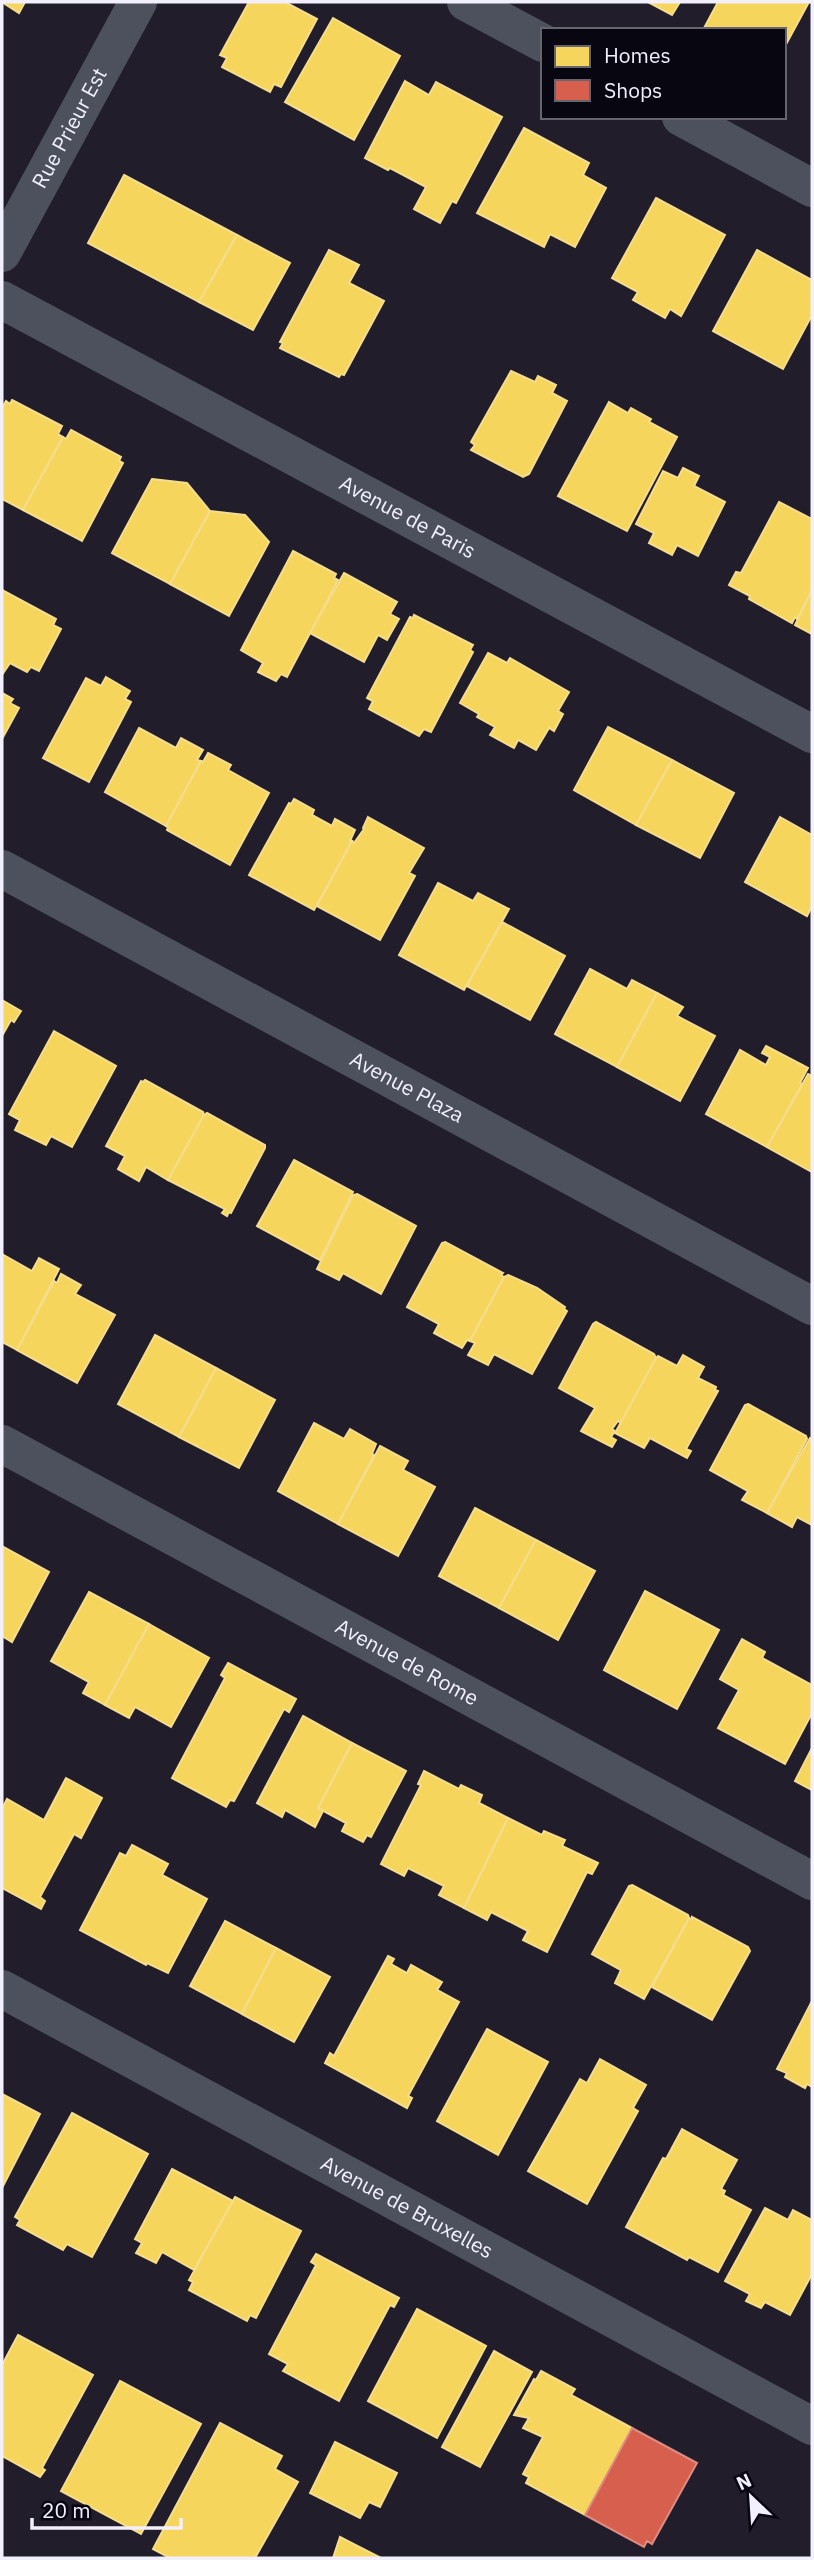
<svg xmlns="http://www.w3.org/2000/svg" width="814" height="2560" font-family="'IBM Plex Sans',sans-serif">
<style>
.homes{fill:#f6d55c;stroke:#f5dd8d;stroke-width:2}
.shops{fill:#d6604d;stroke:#df8b82;stroke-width:2}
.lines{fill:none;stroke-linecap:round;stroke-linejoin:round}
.minor{stroke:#4c515d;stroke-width:38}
.labels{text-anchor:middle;stroke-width:7;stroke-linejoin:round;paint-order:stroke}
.street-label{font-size:21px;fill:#f3f0fe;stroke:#080610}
</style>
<rect width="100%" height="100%" fill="#221d2b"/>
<g class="homes">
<path d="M2 2H25L19 13Z"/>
<path d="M249 2H285L317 19 281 87 274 84 270 92 222 67 227 58 220 55Z"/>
<path d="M648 2H680L672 15Z"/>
<path d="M718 2H809L784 48V30H703Z"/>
<path d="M333 18 400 56 354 140 285 102Z"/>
<path d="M405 81 429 95 436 82 502 117 456 203 452 201 440 223 414 209 426 187 390 168 388 170 365 158Z"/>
<path d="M524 128 589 163 583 175 606 188 575 247 550 234 544 247 477 213Z"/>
<path d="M124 175 237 235 199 302 88 243Z"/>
<path d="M656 198 725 235 681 316 670 309 665 318 633 300 638 292 612 278Z"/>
<path d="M237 235 290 263 253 330 199 302Z"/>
<path d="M329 250 359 265 349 283 384 301 344 375 341 374 339 377 280 348 283 343 280 342Z"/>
<path d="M757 250 812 280V315L783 369 713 331Z"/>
<path d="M511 371 535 382 538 376 556 385 552 393 567 401 529 474 523 477 471 450 475 445 471 442Z"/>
<path d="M12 400 62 426 58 434 63 437 23 510 2 499V408L6 401 10 404Z"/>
<path d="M609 402 628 413 631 408 651 419 649 422 677 437 627 531 558 496Z"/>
<path d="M71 430 121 457 119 461 123 463 82 541 23 510 63 437 66 439Z"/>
<path d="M683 468 699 476 694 486 725 502 698 556 677 545 672 555 649 543 654 533 636 524 663 471 678 478Z"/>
<path d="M152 479 187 483 210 511 170 584 112 553Z"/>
<path d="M779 502 812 519V590L797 619 795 617 792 623 749 599 750 596 729 585 736 572 741 573Z"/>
<path d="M210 511 245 515 269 542 229 616 170 584Z"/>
<path d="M293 551 336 574 334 578 338 580 287 677 281 674 276 681 258 672 263 663 241 650Z"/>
<path d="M344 573 397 602 390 614 399 619 387 640 378 635 364 662 310 633Z"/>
<path d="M2 590 56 619 53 625 61 629 39 671 31 667 27 672 10 663 2 675Z"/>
<path d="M812 590V634L795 625Z"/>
<path d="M414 615 473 645 470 650 473 652 431 732 424 729 419 736 369 709 373 701 367 698 410 617 413 618Z"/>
<path d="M488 653 507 663 510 658 569 692 558 711 563 714 554 731 549 728 536 750 518 740 514 748 490 735 495 727 477 717 479 714 460 703Z"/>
<path d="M106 677 130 691 125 699 131 702 89 782 43 758 86 678 101 686Z"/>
<path d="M2 693 13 699 10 703 19 708 2 739Z"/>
<path d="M608 727 672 760 636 825 574 790Z"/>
<path d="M139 728 176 748 181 738 203 750 197 760 201 761 166 826 105 792Z"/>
<path d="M208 753 231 765 228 770 269 793 230 865 167 830 168 827 166 826 201 761 203 762Z"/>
<path d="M672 760 734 793 700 858 636 825Z"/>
<path d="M294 799 314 810 312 815 332 826 335 819 355 830 350 841H352L314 910 249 875 289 803 291 804Z"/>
<path d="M368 817 424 848 409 873 415 876 380 940 317 906 352 841 354 843 364 829 363 828Z"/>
<path d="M780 817 812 835V906L807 916 745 882Z"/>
<path d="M438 883 473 901 478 893 509 909 464 990 399 955Z"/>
<path d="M502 922 565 956 530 1020 467 986Z"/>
<path d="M590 969 627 989 632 980 657 993 617 1067 555 1034Z"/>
<path d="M657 993 683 1007 677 1016 715 1036 680 1101 617 1067Z"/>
<path d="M2 1000 21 1011 14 1022 11 1020 2 1036Z"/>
<path d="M54 1031 116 1066 72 1147 51 1136 46 1145 15 1130 20 1120 9 1114Z"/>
<path d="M766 1046 808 1068 800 1083 802 1084 767 1147 706 1114 740 1050 766 1065 770 1057 762 1053Z"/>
<path d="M808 1074 812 1076V1172L767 1147Z"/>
<path d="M145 1080 203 1112 204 1115 168 1180 146 1167 139 1181 118 1169 125 1156 106 1146 141 1081 143 1082Z"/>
<path d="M207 1113 265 1145V1148L231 1213 229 1212 227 1216 222 1213 225 1209 168 1180 204 1115Z"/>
<path d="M294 1160 353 1192 320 1260 257 1226Z"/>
<path d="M357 1194 416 1226 381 1294 343 1273 339 1280 317 1269 353 1195Z"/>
<path d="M445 1242 503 1273 501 1275 504 1277 470 1341 467 1340 462 1348 434 1333 439 1324 407 1307 442 1243Z"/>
<path d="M2 1254 32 1271 39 1258 59 1269 17 1350 2 1342Z"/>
<path d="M61 1274 81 1285 75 1294 115 1315 77 1383 17 1350 54 1281 57 1283Z"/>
<path d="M508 1275 537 1288 565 1307 564 1309 567 1311 532 1374 494 1354 488 1365 468 1355 475 1343 470 1341 504 1277Z"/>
<path d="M596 1322 654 1354 656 1358 621 1423 618 1421 612 1429 615 1431 611 1437 616 1440 612 1447 581 1431 595 1408 559 1388 593 1324Z"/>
<path d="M155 1335 216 1368 179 1437 118 1404Z"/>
<path d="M683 1355 704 1367 698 1378 716 1387 715 1390 718 1391 686 1449 691 1451 687 1458 650 1438 644 1448 615 1433 656 1358 658 1356 677 1366Z"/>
<path d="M216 1368 275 1400 239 1468 179 1437Z"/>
<path d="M748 1404 806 1436 807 1439 767 1513 742 1500 748 1491 710 1470 745 1405Z"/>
<path d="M314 1423 344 1439 350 1429 376 1444 372 1454 374 1455 338 1524 278 1491Z"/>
<path d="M810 1438 812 1439V1525L797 1517 792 1527 767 1513Z"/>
<path d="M380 1446 408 1461 403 1470 435 1487 398 1556 338 1524Z"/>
<path d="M475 1508 536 1540 499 1608 439 1576Z"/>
<path d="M536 1540 595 1571 558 1640 499 1608Z"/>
<path d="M2 1546 49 1572 12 1642 2 1636Z"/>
<path d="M645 1591 719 1630 677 1709 604 1670Z"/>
<path d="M89 1592 149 1624 105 1705 83 1693 89 1682 51 1661Z"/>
<path d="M149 1624 209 1658 171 1727 135 1707 129 1718 105 1705Z"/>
<path d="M742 1639 765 1652 762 1658 812 1685V1713L785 1764 718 1728 739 1690 720 1679Z"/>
<path d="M228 1663 296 1699 289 1712 284 1709 234 1801 230 1800 226 1807 172 1778 225 1678 221 1675Z"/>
<path d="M303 1716 352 1743 318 1808 323 1811 315 1827 285 1810 282 1817 257 1803Z"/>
<path d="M352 1743 406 1771 371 1837 367 1835 363 1842 342 1831 346 1823 318 1808Z"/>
<path d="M812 1748V1790L795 1781Z"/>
<path d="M424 1771 459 1789 461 1785 482 1795 479 1803 508 1818 464 1908 439 1895 444 1886 408 1868 404 1876 381 1864 421 1785 418 1784Z"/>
<path d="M66 1778 102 1798 81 1838 74 1834 40 1897 45 1901 41 1909 2 1888V1809L7 1799 44 1820Z"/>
<path d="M508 1818 542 1835 544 1831 565 1840 562 1846 598 1863 592 1874 587 1872 547 1952 523 1940 528 1931 491 1912 487 1920 464 1908Z"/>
<path d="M132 1845 168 1864 162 1875 207 1899 168 1973 147 1963 146 1965 80 1930 120 1853 126 1856Z"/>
<path d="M632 1885 688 1915 689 1918 644 1999 615 1983 621 1970 592 1954 629 1886Z"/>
<path d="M692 1917 748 1947 750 1951 712 2020 652 1987 689 1918 692 1919Z"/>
<path d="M225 1921 276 1948 242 2014 190 1986Z"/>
<path d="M276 1948 330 1977 294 2042 242 2014Z"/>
<path d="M388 1956 394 1959 391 1964 407 1973 411 1965 442 1982 437 1990 459 2002 408 2096 412 2098 407 2108 325 2063 330 2053 334 2056Z"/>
<path d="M812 2001V2087L807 2084 805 2088 785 2077 787 2073 777 2069Z"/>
<path d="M487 2029 548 2062 498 2155 437 2121Z"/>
<path d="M600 2059 646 2085 633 2108 638 2111 587 2204 528 2171 580 2079 587 2083Z"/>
<path d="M2 2094 40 2114 2 2188Z"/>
<path d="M72 2113 148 2154 92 2257 67 2244 63 2250 17 2225 20 2220 15 2217Z"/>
<path d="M682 2129 737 2160 721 2189 725 2191 723 2195 751 2210 718 2272 689 2257 687 2260 626 2227 663 2158 666 2159Z"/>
<path d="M172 2169 233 2201 194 2270 162 2252 156 2263 136 2253 142 2243 135 2239Z"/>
<path d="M235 2197 301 2231 256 2318 250 2315 247 2321 189 2290 193 2282 189 2280Z"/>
<path d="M765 2208 788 2220 793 2210 812 2220V2274L790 2315 765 2302 761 2308 746 2301 750 2294 725 2281Z"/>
<path d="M316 2254 399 2298 394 2307 390 2305 339 2401 283 2371 288 2364 269 2354 316 2265 311 2262Z"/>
<path d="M417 2309 486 2346 437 2438 368 2401Z"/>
<path d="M18 2335 93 2375 42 2468 45 2470 40 2477 2 2456V2365Z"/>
<path d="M494 2351 532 2372 480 2467 442 2447Z"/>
<path d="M541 2371 575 2389 571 2395 632 2428 585 2515 526 2483 529 2477 523 2474 543 2437 523 2428 529 2418 514 2415 534 2379 536 2380Z"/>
<path d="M120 2381 201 2424 141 2534 61 2491Z"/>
<path d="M220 2423 282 2456 275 2469 298 2482 255 2558H170L153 2549Z"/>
<path d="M335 2442 397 2473 380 2507 369 2502 360 2518 310 2493Z"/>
<path d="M340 2537 381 2558H333Z"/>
</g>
<path class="shops" d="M632 2428 697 2463 652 2544 647 2541 644 2547 585 2515Z"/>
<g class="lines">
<g class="minor">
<path d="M466 2 543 43"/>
<path d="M681 117 812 188"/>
<path id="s1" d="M2 253 138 2"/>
<path id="s2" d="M2 300 812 734"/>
<path id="s3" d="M2 869 812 1306"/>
<path id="s4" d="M2 1444 812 1881"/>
<path id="s5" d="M2 1989 812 2426"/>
</g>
</g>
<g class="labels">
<g class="street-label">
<text dy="7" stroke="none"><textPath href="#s1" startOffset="142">Rue Prieur Est</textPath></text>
<text dy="7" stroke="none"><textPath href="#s2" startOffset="460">Avenue de Paris</textPath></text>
<text dy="7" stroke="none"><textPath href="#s3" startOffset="460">Avenue Plaza</textPath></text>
<text dy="7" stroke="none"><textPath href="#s4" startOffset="460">Avenue de Rome</textPath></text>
<text dy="7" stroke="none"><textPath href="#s5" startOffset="460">Avenue de Bruxelles</textPath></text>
</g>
</g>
<rect width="814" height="2560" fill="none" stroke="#f3f0fe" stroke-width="7"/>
<rect x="541" y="28" width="245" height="91" fill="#080610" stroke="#66646f" stroke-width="2"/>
<rect x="555" y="46" width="35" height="21" fill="#f6d55c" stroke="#66646f" stroke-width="2"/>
<text x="604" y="63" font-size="21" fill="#f3f0fe">Homes</text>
<rect x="555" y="80" width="35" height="21" fill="#d6604d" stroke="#66646f" stroke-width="2"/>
<text x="604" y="98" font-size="21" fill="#f3f0fe">Shops</text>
<g transform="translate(751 2497) rotate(335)" stroke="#080610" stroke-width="5" paint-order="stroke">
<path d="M0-5L12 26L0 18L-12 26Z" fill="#f3f0fe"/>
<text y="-10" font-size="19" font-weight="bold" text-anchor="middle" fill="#f3f0fe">N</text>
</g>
<path d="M32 2518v10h149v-10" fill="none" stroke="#f3f0fe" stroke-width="3.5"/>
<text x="42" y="2518" font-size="21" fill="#f3f0fe" stroke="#080610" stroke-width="5" paint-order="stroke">20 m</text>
</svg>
